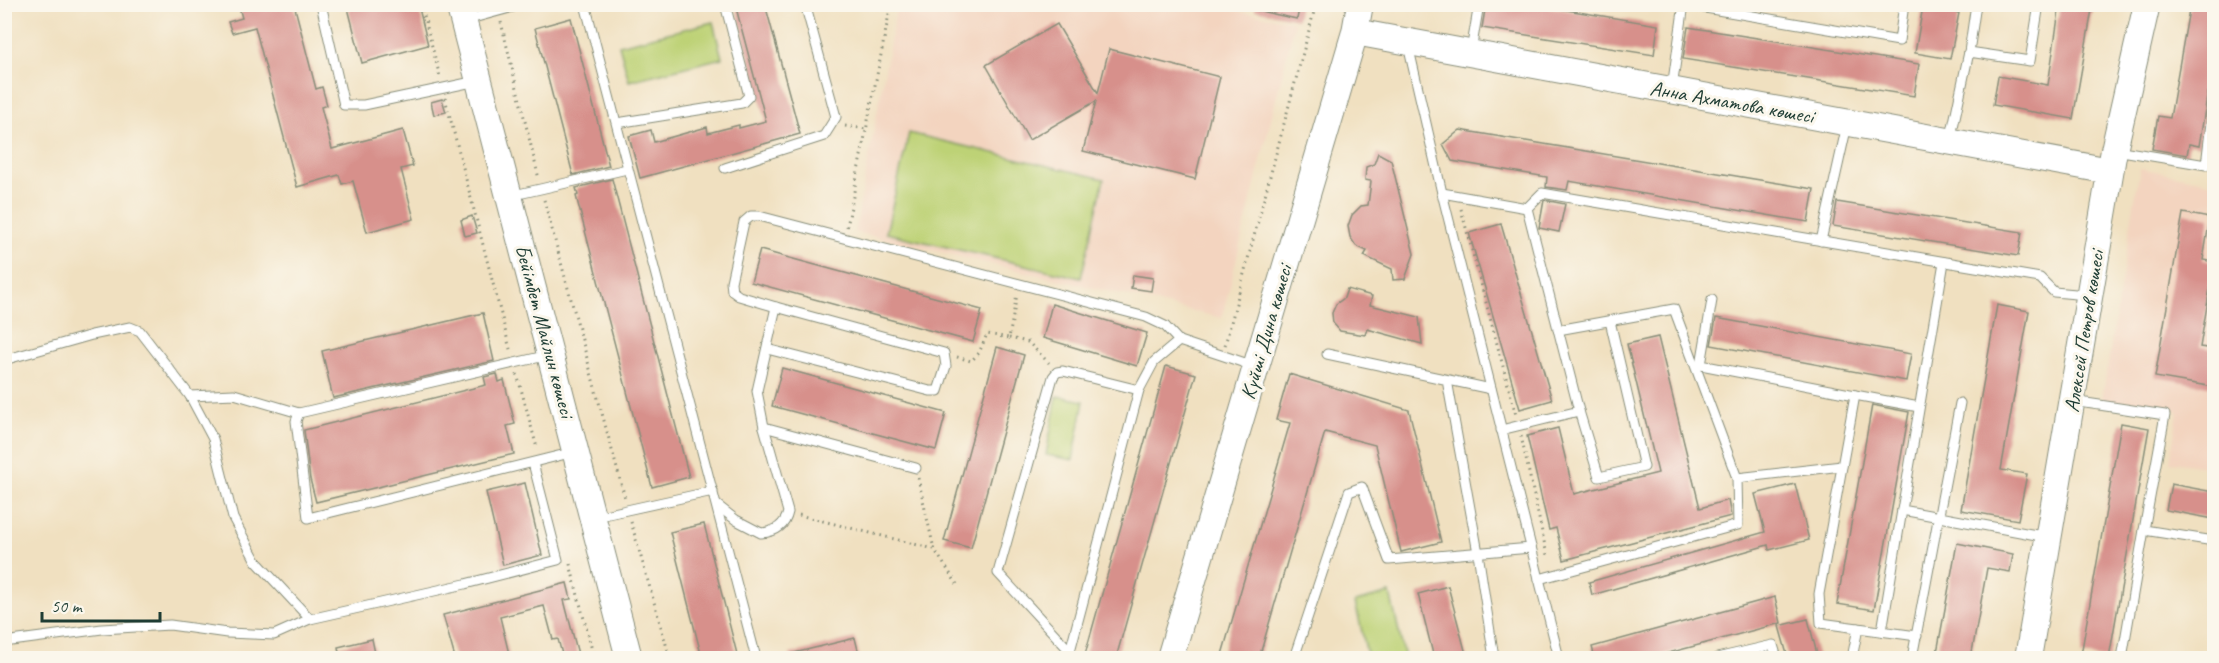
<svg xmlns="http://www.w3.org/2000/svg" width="2219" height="663" font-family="Caveat,sans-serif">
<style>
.built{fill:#f3d4bf}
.green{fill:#bdd276;stroke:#6e8855;stroke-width:1.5}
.building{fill:#d7908b}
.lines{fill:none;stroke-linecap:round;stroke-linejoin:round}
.lane-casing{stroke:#888e7a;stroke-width:11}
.secondary-casing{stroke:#888e7a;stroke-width:28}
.path{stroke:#888e7a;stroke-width:3;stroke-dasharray:1.5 4.5;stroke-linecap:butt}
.lane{stroke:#fff;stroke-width:9}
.secondary{stroke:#fff;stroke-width:26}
.labels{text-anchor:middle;stroke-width:6;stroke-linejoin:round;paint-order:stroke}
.street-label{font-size:21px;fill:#1f3d34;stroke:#fbf7ec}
</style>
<rect width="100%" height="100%" fill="#fbf7ec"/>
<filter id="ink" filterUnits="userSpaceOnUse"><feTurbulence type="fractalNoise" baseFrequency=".0167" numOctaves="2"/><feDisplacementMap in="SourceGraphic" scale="12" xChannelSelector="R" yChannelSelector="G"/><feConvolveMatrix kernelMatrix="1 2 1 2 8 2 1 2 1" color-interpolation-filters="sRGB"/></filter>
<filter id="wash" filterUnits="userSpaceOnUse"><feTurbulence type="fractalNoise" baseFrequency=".008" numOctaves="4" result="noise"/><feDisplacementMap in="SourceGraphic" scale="24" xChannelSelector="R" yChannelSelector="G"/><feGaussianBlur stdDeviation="1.35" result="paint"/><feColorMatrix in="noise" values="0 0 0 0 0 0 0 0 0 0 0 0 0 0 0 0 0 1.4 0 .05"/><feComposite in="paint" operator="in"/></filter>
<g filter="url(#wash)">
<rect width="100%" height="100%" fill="#f0e0c0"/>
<g class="built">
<path d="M1205 4 1295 22 1222 318 855 232 897 5Z"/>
<path d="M2140 168 2214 183V468L2170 462 2178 411 2102 400Z"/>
</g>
<g class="green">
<path d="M713 22 722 58 629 81 619 45Z"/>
<path d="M909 133 1104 179 1081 278 886 233Z"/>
<path d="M1057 396 1084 401 1073 460 1046 455Z"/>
<path d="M1390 593 1405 658H1368L1355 602Z"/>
</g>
<g id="blocks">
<g class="building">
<path d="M247 4H294L316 89 322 87 327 105 321 107 332 149 403 130 413 166 401 169 414 219 367 232 353 181 342 184 339 175 297 187 255 27 232 33 228 22 242 18 239 7Z"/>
<path d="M347 4H418L428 45 362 63Z"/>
<path d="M735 4H765L800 134 640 178 629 136 651 130 654 142 707 127 708 133 739 125V128L766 121Z"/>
<path d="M1255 4H1300L1297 19 1255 10Z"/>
<path d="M1486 4H1530L1658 25 1654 55 1482 28Z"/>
<path d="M2060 4H2093L2073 119 1993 105 1998 76 2048 85Z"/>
<path d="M2190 4H2214V54L2199 146 2189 144 2187 155 2152 149 2158 116 2170 118Z"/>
<path d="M1923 6 1959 13 1950 59 1915 53Z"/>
<path d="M571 18 609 166 573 175 535 28Z"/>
<path d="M1057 24 1098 93 1109 49 1220 77 1195 179 1083 151 1096 101 1029 140 986 65Z"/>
<path d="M1688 27 1919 64 1914 96 1683 59Z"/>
<path d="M442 99 446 112 434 115 431 102Z"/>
<path d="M1460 130 1814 189 1808 222 1569 181 1567 190 1546 187 1547 177 1452 161 1443 144Z"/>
<path d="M1378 153 1391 160 1414 254 1405 279 1393 280 1392 269 1364 256 1367 251 1356 246 1350 237 1348 226 1352 215 1361 206 1368 205 1371 181 1365 180 1366 167 1374 164Z"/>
<path d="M612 179 689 477 652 487 576 196 578 195 576 188Z"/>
<path d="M1544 200 1565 204 1559 232 1539 228Z"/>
<path d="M1837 202 2022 232 2018 256 1833 226Z"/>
<path d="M2183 213 2210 218 2203 260 2214 262V277L2212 276 2200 347 2214 349V387L2155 377Z"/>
<path d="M472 216 477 233 465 236 461 220Z"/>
<path d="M1501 224 1552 400 1520 409 1469 233Z"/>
<path d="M760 250 982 310 973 342 751 282Z"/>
<path d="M1133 275 1153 278 1151 291 1131 288Z"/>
<path d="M1347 289 1372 296 1370 305 1419 317 1422 344 1367 329 1365 335 1340 331 1333 323 1332 313 1336 304 1344 298Z"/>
<path d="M1052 304 1147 333 1137 366 1043 338Z"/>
<path d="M1997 305 2029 311 2001 470 2027 474 2018 520 1961 510Z"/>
<path d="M483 313 494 361 333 398 322 351Z"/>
<path d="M1716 318 1911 354 1906 381 1711 345Z"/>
<path d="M1658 337 1700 508 1728 500 1731 516 1564 560 1556 528 1549 530 1527 436 1558 428 1574 494 1658 473 1627 344Z"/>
<path d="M997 347 1024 355 971 548 944 541Z"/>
<path d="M1166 366 1196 374 1116 658H1084Z"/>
<path d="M782 368 946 413 936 450 772 406Z"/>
<path d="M497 374 499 382 504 380 515 424 507 426 514 454 316 502 310 479 304 430 486 385 484 377Z"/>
<path d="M1289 374 1409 410 1441 542 1401 552 1375 445 1325 432 1259 658H1221L1290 423 1276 420Z"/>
<path d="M1872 405 1909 412 1874 610 1837 604Z"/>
<path d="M2121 423 2149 428 2109 658H2103L2081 655Z"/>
<path d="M525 483 542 555 503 565 486 492Z"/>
<path d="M1795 484 1809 540 1769 550 1768 545 1592 595 1589 582 1765 532 1755 494Z"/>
<path d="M2171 484 2214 492V519L2166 510Z"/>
<path d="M704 524 738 658H702L670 532Z"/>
<path d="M1957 543 2013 554 2010 572 1987 568 1971 658H1936Z"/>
<path d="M567 583 571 599 564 600 579 658H563L558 639 553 640 544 606 500 617 510 658H455L443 615Z"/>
<path d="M1448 586 1467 658H1434L1418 594Z"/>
<path d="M1775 597 1781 623 1650 658H1595L1592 647Z"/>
<path d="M1808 619 1818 658H1788L1779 626Z"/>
<path d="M855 638 860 658H791L790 654Z"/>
<path d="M372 639 376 658H340L338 647Z"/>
</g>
</g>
</g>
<g filter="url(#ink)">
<use href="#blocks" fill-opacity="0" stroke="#888e7a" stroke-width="1.5"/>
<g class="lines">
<defs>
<g id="lane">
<path d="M321 4 344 105H364L477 81"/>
<path d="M585 4 756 658"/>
<path d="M1682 4 1899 41 1904 4"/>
<path d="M466 20 524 4"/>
<path d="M1408 45 1442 193 1559 658"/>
<path d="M1471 51 1479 4"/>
<path d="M1969 52 1976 4"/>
<path d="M1672 88 1684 4"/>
<path d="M617 123 742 103 749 96 725 4"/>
<path d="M1950 141 1969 52 2030 61 2039 4"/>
<path d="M2116 150 2206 165 2214 98"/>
<path d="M725 168 824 136 836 117 805 4"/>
<path d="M1442 193 1527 208"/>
<path d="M510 196 627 169"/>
<path d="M1821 241 1847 125"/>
<path d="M1944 262 1902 510 2047 537"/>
<path d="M1712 300 1701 365 1855 395 1819 594 1821 623 1917 636"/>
<path d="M1610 321 1644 467 1599 477 1579 411 1527 208 1542 193 2040 278 2054 292 2087 295"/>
<path d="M1558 330 1674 309 1737 478"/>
<path d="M767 349 930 391H938L946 366 944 353 776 307 739 296 732 291 731 282 744 222 751 216H759L1146 317 1165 326 1179 341 1254 366"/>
<path d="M1327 354 1491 389"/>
<path d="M549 355 299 413 296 421 308 518 574 452"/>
<path d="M4 360 92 335 130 327 140 331 190 396 234 394 299 413"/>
<path d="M1447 380 1478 553 1494 658"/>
<path d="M1855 395 1919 407"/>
<path d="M190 396 213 439 233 518 256 561 310 619"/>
<path d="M2073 401 2165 415 2144 530"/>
<path d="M764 427 916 468"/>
<path d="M1501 430 1579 411"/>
<path d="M717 505 736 520 761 533C775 532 785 526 788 512L764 427 757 391 776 307"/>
<path d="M595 517 713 491"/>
<path d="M1539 579 1738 525 1737 478 1842 466"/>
<path d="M1882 631 1902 510"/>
<path d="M4 642 102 629 170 625 227 633 274 635 310 619 465 584 558 560 533 463"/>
<path d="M1070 651 998 573 1053 377 1057 372 1063 371 1139 390"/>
<path d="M1070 658V651L1139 390 1154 362 1179 341"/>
<path d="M1294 658 1349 492 1362 487 1389 560 1531 548"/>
<path d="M1717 658 1773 645 1777 658"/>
<path d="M1852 658 1858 628"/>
<path d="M1912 658 1960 403"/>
<path d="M2122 658 2144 530 2214 541"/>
</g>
<g id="secondary">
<path d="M459 4 629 658"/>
<path d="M1355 32 2110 171"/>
<path d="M1170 658 1355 32 1360 4"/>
<path d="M2028 658 2114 150 2147 4"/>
</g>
</defs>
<use href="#lane" class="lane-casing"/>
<use href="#secondary" class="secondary-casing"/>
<g class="path">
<path d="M421 4 440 77"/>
<path d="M501 22 539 179"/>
<path d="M445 98 511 353"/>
<path d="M845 126 867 129"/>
<path d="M544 200 625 498"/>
<path d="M1461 209 1516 415"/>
<path d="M847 227 891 4"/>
<path d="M1009 338 1028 342 1049 363"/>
<path d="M1225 345 1316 4"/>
<path d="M957 357 971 361 979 353 987 334 1009 338 1017 294"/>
<path d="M517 374 537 448"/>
<path d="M1521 436 1547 555"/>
<path d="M918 478 934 549"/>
<path d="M799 515 934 549 957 584"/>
<path d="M631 522 670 658"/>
<path d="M570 564 594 658"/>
</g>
<use href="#lane" class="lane"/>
<use href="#secondary" class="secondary"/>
</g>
</g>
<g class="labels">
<g class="street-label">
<text transform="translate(1732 102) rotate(10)" y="7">Анна Ахматова көшесі</text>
<text transform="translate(545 331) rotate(75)" y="7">Бейімбет Майлин көшесі</text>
<text transform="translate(2084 331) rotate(-81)" y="7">Алексей Петров көшесі</text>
<text transform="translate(1266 332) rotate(-74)" y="7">Күйші Дина көшесі</text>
</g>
</g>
<rect width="2219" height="663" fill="none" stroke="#fbf7ec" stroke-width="24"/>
<path d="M42 612v9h118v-9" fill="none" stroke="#1f3d34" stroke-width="3"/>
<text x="51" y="612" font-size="18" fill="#1f3d34" stroke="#fbf7ec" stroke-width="4.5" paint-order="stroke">50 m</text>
</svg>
